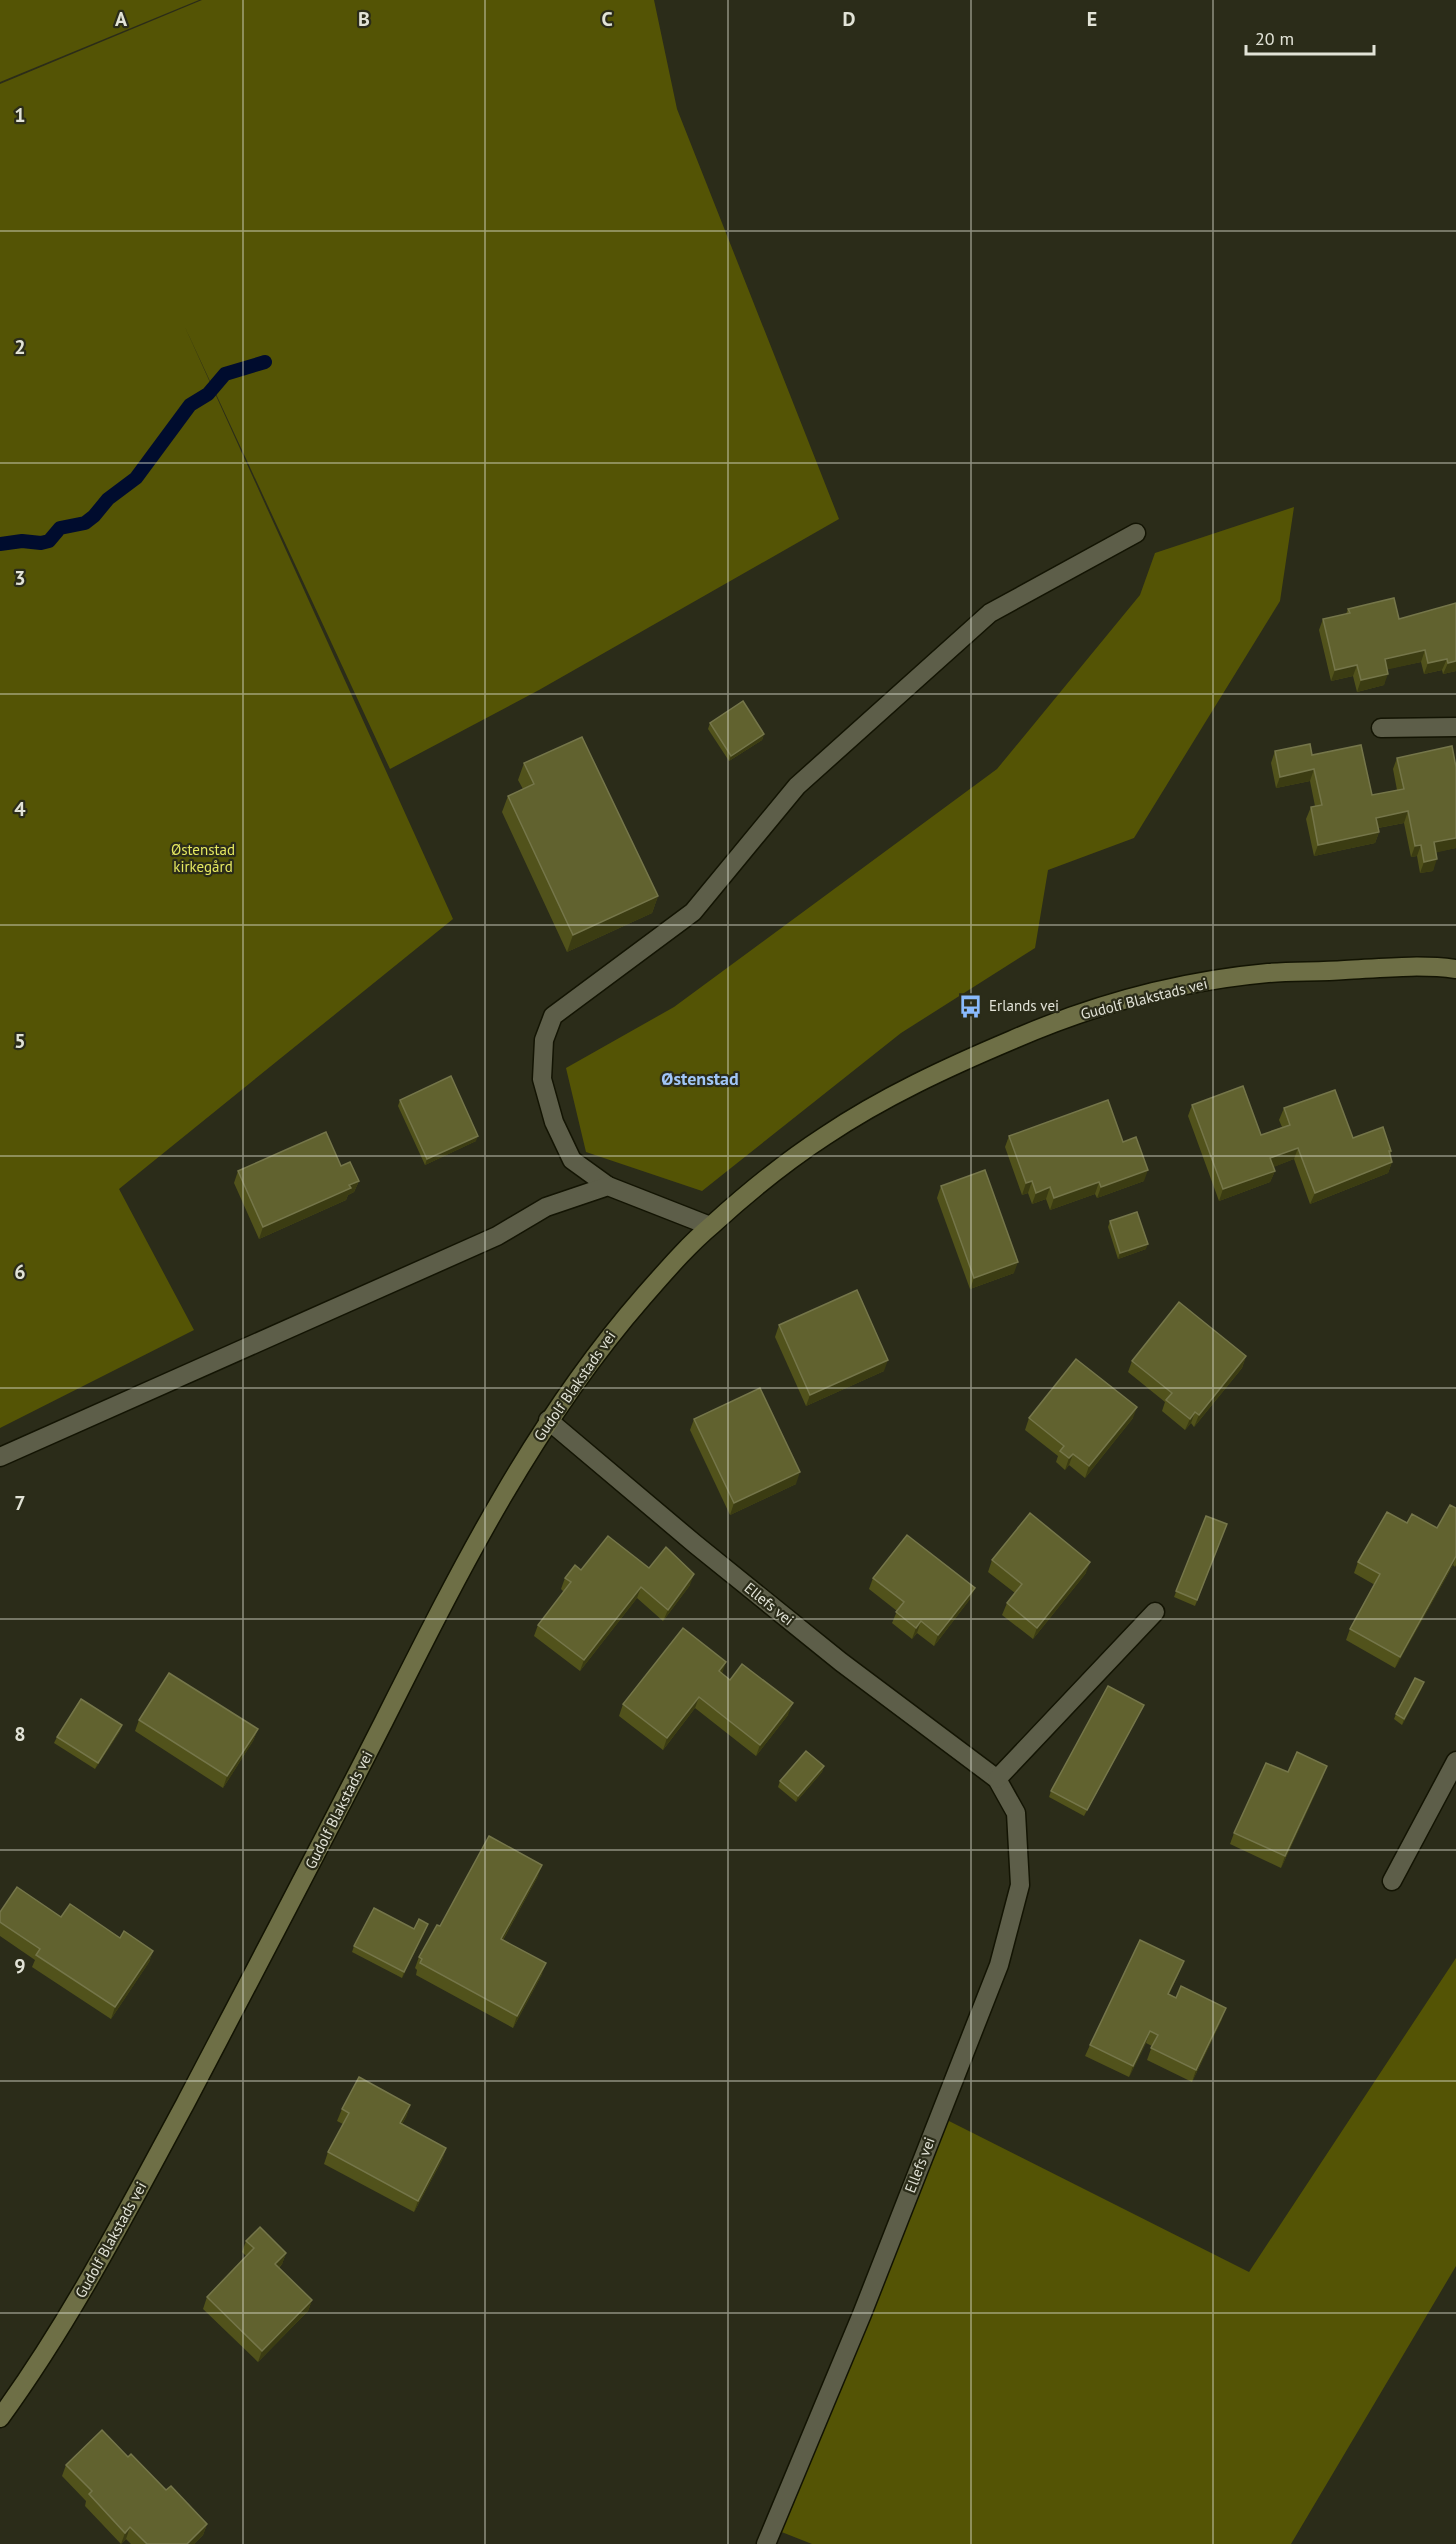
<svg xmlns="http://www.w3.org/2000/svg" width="1456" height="2544" font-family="'PT Sans',sans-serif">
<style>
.green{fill:#545405}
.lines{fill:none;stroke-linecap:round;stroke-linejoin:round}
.stream{stroke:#000c2e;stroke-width:14}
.lane-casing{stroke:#131403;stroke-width:21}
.street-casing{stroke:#131403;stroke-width:21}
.secondary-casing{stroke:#131403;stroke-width:21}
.lane{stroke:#5d5e49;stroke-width:18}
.street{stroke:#5d5e49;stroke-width:18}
.secondary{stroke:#6e6f46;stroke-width:18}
.wall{fill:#51521b}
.shaded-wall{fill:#3b3c12}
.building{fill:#61622f;stroke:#75764a;stroke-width:1.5}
.grid{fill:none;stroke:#e2e3d7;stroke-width:1.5;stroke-opacity:0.55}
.labels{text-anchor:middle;stroke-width:4.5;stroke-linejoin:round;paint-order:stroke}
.park-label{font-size:15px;fill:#e5e860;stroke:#2b2c19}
.street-label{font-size:15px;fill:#e2e3d7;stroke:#2b2c19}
.poi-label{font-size:15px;fill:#e2e3d7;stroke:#2b2c19;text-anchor:start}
.quarter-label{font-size:18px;font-weight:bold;fill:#a1c6f7;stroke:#2b2c19}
.grid-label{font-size:20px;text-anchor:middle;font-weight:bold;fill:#e2e3d7;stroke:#2b2c19;stroke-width:4.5;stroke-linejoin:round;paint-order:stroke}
</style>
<rect width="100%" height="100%" fill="#2b2c19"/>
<g class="green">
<path d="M0 0H199L0 82Z"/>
<path d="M202 0H654L677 109 839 519 539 690 390 769 184 325 453 919 119 1189 194 1330 0 1428V84Z"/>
<path d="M1294 507 1280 601 1134 838 1048 870 1035 948 901 1033 702 1191 586 1152 566 1068 674 1007 997 769 1140 595 1155 553Z"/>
<path d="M1456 1958V2266L1291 2544H812L774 2529 941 2117 1249 2272Z"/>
</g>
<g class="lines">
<path class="stream" d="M0 544 22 541 41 543 49 541 60 528 85 523 94 516 108 499 136 478 190 405 208 394 225 374 265 362"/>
<defs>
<path id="lane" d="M608 1186 572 1160 554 1122 542 1079 544 1040 553 1016 693 912 797 786 990 613 1136 533"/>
<g id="street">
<path d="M1381 728 1456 727"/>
<path d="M548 1420 695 1544 841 1662 997 1779 1016 1813 1020 1885 999 1965 862 2314 766 2544"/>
<path d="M0 1457 497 1236 546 1207 608 1186 710 1226"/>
<path d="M997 1779 1155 1612"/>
<path d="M1392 1881 1456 1761"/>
</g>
<path id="secondary" d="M0 2418C72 2319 127 2211 185 2104 252 1976 319 1849 384 1721 459 1572 533 1423 643 1297 665 1272 687 1246 712 1225 747 1193 785 1162 825 1136 883 1097 948 1067 1012 1040 1092 1005 1180 981 1268 973 1294 971 1320 972 1345 970 1382 968 1420 964 1456 969"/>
</defs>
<use href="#lane" class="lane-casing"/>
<use href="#street" class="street-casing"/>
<use href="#secondary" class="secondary-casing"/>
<use href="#lane" class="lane"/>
<use href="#street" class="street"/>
<use href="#secondary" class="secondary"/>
</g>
<g class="wall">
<path d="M1456 603V671L1443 674 1442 670 1424 674 1421 662 1387 669 1384 685 1357 692 1353 676 1331 681 1319 630 1323 619 1346 614 1348 609 1399 619Z"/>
<path d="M710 723 764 734 762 740 729 761 708 729Z"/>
<path d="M1275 751 1312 755 1372 795 1397 790 1393 769 1397 758 1456 848 1436 852 1433 871 1420 873 1417 856 1411 857 1404 823 1378 828 1379 832 1375 843 1314 856 1306 819 1311 807 1315 806 1310 781 1276 788 1271 763Z"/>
<path d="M524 763 658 896 652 913 567 952 502 812 508 796 523 789 518 780Z"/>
<path d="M400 1100 476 1141 425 1165 398 1106Z"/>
<path d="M1192 1105 1261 1135 1282 1127 1279 1120 1284 1108 1353 1138 1391 1151 1390 1155 1392 1162 1388 1173 1310 1204 1294 1159 1273 1167 1275 1171 1270 1182 1219 1201 1188 1116Z"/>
<path d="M1009 1136 1123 1142 1144 1181 1097 1198 1095 1194 1050 1210 1046 1199 1032 1204 1028 1193 1022 1195 1005 1147Z"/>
<path d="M341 1166 359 1181 354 1192 348 1195 346 1200 259 1239 234 1183 238 1171Z"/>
<path d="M941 1186 1014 1273 970 1289 937 1198Z"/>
<path d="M1110 1221 1146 1249 1118 1259 1108 1227Z"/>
<path d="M779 1325 884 1371 806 1406 775 1337Z"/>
<path d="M1246 1356 1242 1368 1194 1427 1191 1423 1185 1430 1162 1411 1165 1402 1128 1372 1132 1361Z"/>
<path d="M1029 1418H1133L1085 1478 1069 1465 1065 1470 1056 1462 1058 1456 1025 1430Z"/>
<path d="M694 1419 796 1484 730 1515 690 1430Z"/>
<path d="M1456 1508V1565L1455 1567 1453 1565 1395 1668 1346 1640 1350 1629 1375 1585 1354 1573 1358 1562 1407 1523 1437 1528Z"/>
<path d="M1206 1516 1227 1524 1195 1606 1174 1597Z"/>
<path d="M992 1560 1086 1573 1033 1639 1002 1615 1007 1603 1015 1593 988 1572Z"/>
<path d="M649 1568 690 1585 663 1621 637 1598 580 1671 534 1636 538 1625 564 1592 561 1589 565 1578 581 1570Z"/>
<path d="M873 1578 970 1599 934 1646 917 1633 912 1639 892 1623 897 1611 869 1589Z"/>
<path d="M722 1674 730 1680 788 1715 756 1756 695 1708 663 1750 619 1716 623 1704Z"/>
<path d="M1422 1688 1402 1725 1394 1719 1396 1714Z"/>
<path d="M1141 1711 1084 1816 1049 1797 1051 1791Z"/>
<path d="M139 1720 258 1729 253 1741 223 1788 135 1731Z"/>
<path d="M122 1725 120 1731 95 1769 54 1743 57 1737Z"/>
<path d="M824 1766 822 1772 796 1802 778 1787 780 1781Z"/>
<path d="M1288 1772 1323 1777 1281 1868 1230 1844 1234 1833Z"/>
<path d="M538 1876 503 1940 542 1974 513 2028 416 1975 417 1970 415 1968 419 1957 440 1926Z"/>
<path d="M0 1912 61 1917 153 1951 149 1962 111 2019 32 1967 35 1960 0 1936Z"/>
<path d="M428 1924 402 1978 352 1952 354 1946Z"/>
<path d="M1179 1973 1169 1994 1222 2019 1192 2082 1147 2060 1152 2046 1146 2043 1129 2077 1085 2056 1090 2045Z"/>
<path d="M410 2105 406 2117 402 2124 446 2148 442 2160 414 2212 324 2164 328 2152 343 2124 337 2121 342 2109Z"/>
<path d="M246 2241 286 2253 282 2264 279 2268 312 2300 308 2311 258 2362 203 2309 207 2297 246 2256 242 2252Z"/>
<path d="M128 2457 166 2490 207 2524 203 2535 194 2544H131L126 2539 121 2544 85 2506 86 2501 62 2476 66 2465Z"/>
</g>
<g class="shaded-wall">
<path d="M1425 650 1421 662 1381 671 1385 659Z"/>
<path d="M1447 659 1442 670 1424 674 1428 663Z"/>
<path d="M1456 661V671L1443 674 1448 663Z"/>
<path d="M1357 665 1353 676 1331 681 1335 670Z"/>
<path d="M1388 674 1384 685 1357 692 1361 680Z"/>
<path d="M764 734 762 740 729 761 731 756Z"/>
<path d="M1314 769 1310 781 1276 788 1280 777Z"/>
<path d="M1408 811 1404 823 1372 829 1376 818Z"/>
<path d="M1379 832 1375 843 1314 856 1318 845Z"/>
<path d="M1456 838V848L1430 854 1434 842Z"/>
<path d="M1421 845 1417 856 1411 857 1415 846Z"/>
<path d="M1437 859 1433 871 1420 873 1424 862Z"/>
<path d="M658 896 652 913 567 952 573 935Z"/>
<path d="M478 1136 476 1141 425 1165 427 1159Z"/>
<path d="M1298 1148 1294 1159 1266 1170 1270 1158Z"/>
<path d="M1392 1162 1388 1173 1310 1204 1315 1193Z"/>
<path d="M1148 1170 1144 1181 1097 1198 1101 1187Z"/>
<path d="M1275 1171 1270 1182 1219 1201 1223 1189Z"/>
<path d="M359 1181 354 1192 348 1195 346 1200 259 1239 263 1227Z"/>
<path d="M1032 1181 1028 1193 1022 1195 1026 1183Z"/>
<path d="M1099 1182 1095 1194 1050 1210 1054 1198Z"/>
<path d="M1050 1187 1046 1199 1032 1204 1036 1193Z"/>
<path d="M1148 1244 1146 1249 1118 1259 1120 1253Z"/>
<path d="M1018 1262 1014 1273 970 1289 974 1278Z"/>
<path d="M1246 1356 1242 1368 1194 1427 1199 1415Z"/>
<path d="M888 1360 884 1371 806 1406 810 1395Z"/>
<path d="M1137 1407 1133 1418 1085 1478 1089 1466Z"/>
<path d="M1195 1412 1191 1423 1185 1430 1190 1419Z"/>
<path d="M1073 1454 1069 1465 1065 1470 1069 1458Z"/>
<path d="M800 1472 796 1484 730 1515 734 1503Z"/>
<path d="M1456 1556 1453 1565 1395 1668 1400 1657Z"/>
<path d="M1090 1562 1086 1573 1033 1639 1037 1628Z"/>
<path d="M694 1574 690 1585 663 1621 668 1610Z"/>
<path d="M641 1587 637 1598 580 1671 584 1660Z"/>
<path d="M975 1588 970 1599 934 1646 938 1635Z"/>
<path d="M921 1621 917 1633 912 1639 916 1628Z"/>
<path d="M726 1662 722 1674 719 1671Z"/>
<path d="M1424 1682 1422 1688 1402 1725 1404 1719Z"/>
<path d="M699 1697 695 1708 663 1750 667 1738Z"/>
<path d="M793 1703 788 1715 756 1756 760 1745Z"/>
<path d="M1144 1705 1141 1711 1084 1816 1087 1810Z"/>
<path d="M122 1725 120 1731 95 1769 98 1763Z"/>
<path d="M258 1729 253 1741 223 1788 227 1776Z"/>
<path d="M824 1766 822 1772 796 1802 798 1796Z"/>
<path d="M1327 1766 1323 1777 1281 1868 1285 1856Z"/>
<path d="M542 1865 538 1876 497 1950 501 1939Z"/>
<path d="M428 1924 426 1930 402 1978 404 1972Z"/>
<path d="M153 1951 149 1962 111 2019 115 2007Z"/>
<path d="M1184 1961 1179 1973 1164 2005 1168 1994Z"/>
<path d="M546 1963 542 1974 513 2028 517 2016Z"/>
<path d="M1226 2008 1222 2019 1192 2082 1196 2070Z"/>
<path d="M1150 2031 1146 2043 1129 2077 1133 2066Z"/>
<path d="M410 2105 406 2117 396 2134 400 2123Z"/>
<path d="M446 2148 442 2160 414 2212 418 2201Z"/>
<path d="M286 2253 282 2264 271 2275 275 2264Z"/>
<path d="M312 2300 308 2311 258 2362 262 2351Z"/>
<path d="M207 2524 203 2535 194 2544H187Z"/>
<path d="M130 2527 126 2539 121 2544 125 2533Z"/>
</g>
<g class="building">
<path d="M1394 598 1399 619 1456 603V661L1448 663 1447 659 1428 663 1425 650 1385 659 1388 674 1361 680 1357 665 1335 670 1323 619 1350 613 1348 609Z"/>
<path d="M743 701 764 734 731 756 710 723Z"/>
<path d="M582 737 658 896 573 935 508 796 534 784 524 763Z"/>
<path d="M1310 744 1312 755 1361 745 1372 795 1404 789 1397 758 1452 746 1456 767V838L1434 842 1437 859 1424 862 1421 845 1415 846 1408 811 1376 818 1379 832 1318 845 1311 807 1322 805 1314 769 1280 777 1275 751Z"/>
<path d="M451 1076 478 1136 427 1159 400 1100Z"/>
<path d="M1243 1086 1261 1135 1290 1125 1284 1108 1335 1090 1353 1138 1383 1127 1391 1151H1389L1392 1162 1315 1193 1298 1148 1270 1158 1275 1171 1223 1189 1192 1105Z"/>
<path d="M1108 1100 1123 1142 1136 1137 1148 1170 1101 1187 1099 1182 1054 1198 1050 1187 1036 1193 1032 1181 1026 1183 1009 1136Z"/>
<path d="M326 1132 341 1166 350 1162 359 1181 349 1185 351 1188 263 1227 238 1171Z"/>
<path d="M985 1170 1018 1262 974 1278 941 1186Z"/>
<path d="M1137 1212 1148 1244 1120 1253 1110 1221Z"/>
<path d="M857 1290 888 1360 810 1395 779 1325Z"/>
<path d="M1179 1302 1246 1356 1199 1415 1195 1412 1190 1419 1166 1400 1172 1393 1132 1361Z"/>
<path d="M1076 1359 1137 1407 1089 1466 1073 1454 1069 1458 1060 1451 1064 1446 1029 1418Z"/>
<path d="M760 1388 800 1472 734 1503 694 1419Z"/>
<path d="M1450 1505 1456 1508V1556L1400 1657 1350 1629 1380 1574 1358 1562 1387 1512 1407 1523 1412 1514 1437 1528Z"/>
<path d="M1030 1513 1090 1562 1037 1628 1007 1603 1022 1584 992 1560Z"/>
<path d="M1206 1516 1227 1524 1197 1600 1176 1591Z"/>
<path d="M907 1535 975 1588 938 1635 921 1621 916 1628 896 1612 904 1602 873 1578Z"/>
<path d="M608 1536 649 1568 666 1547 694 1574 668 1610 641 1587 584 1660 538 1625 571 1582 565 1578 575 1565 581 1570Z"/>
<path d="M683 1628 726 1662 719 1671 730 1680 742 1664 793 1703 760 1745 699 1697 667 1738 623 1704Z"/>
<path d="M169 1673 258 1729 227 1776 139 1720Z"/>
<path d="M1415 1678 1424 1682 1404 1719 1396 1714Z"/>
<path d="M1108 1686 1144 1705 1087 1810 1051 1791Z"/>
<path d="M81 1699 122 1725 98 1763 57 1737Z"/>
<path d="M806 1751 824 1766 798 1796 780 1781Z"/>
<path d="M1297 1752 1327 1766 1285 1856 1234 1833 1266 1763 1288 1772Z"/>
<path d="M489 1836 542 1865 501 1939 546 1963 517 2016 420 1963 422 1959 419 1957 437 1925 440 1926Z"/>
<path d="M17 1887 61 1917 70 1904 120 1938 124 1931 153 1951 115 2007 36 1955 40 1949 0 1922V1912Z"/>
<path d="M374 1908 414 1929 419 1919 428 1924 404 1972 354 1946Z"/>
<path d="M1140 1940 1184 1961 1168 1994 1176 1998 1181 1986 1226 2008 1196 2070 1151 2048 1158 2035 1150 2031 1133 2066 1090 2045Z"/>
<path d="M359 2077 410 2105 400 2123 446 2148 418 2201 328 2152 349 2113 342 2109Z"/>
<path d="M260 2227 286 2253 275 2264 312 2300 262 2351 207 2297 254 2248 246 2241Z"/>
<path d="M102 2430 128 2457 131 2454 166 2490 171 2486 207 2524 187 2544H147L130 2527 125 2533 89 2494 92 2491 66 2465Z"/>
</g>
<path class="grid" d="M243 0V2544M485 0V2544M728 0V2544M971 0V2544M1213 0V2544M0 231H1456M0 463H1456M0 694H1456M0 925H1456M0 1156H1456M0 1388H1456M0 1619H1456M0 1850H1456M0 2081H1456M0 2313H1456"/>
<defs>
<symbol id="bus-bare" viewBox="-9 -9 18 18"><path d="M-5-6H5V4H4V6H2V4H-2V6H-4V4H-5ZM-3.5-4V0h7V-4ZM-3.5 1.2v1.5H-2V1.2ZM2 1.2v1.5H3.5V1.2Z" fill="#89bafc" stroke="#2b2c19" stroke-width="2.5" paint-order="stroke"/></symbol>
</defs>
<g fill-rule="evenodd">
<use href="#bus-bare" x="954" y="990" width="33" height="33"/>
</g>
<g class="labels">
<g class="park-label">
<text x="203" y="855">Østenstad<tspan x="203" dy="17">kirkegård</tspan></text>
</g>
<g class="street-label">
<text transform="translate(1144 999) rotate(-14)" y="5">Gudolf Blakstads vei</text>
<text transform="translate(575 1386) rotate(-55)" y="5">Gudolf Blakstads vei</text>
<text transform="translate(769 1604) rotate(39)" y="5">Ellefs vei</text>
<text transform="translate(339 1810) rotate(-63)" y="5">Gudolf Blakstads vei</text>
<text transform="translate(920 2165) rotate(-69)" y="5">Ellefs vei</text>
<text transform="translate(111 2240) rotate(-61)" y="5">Gudolf Blakstads vei</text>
</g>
<g class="poi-label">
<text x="989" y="1011">Erlands vei</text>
</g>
<g class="quarter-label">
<text x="700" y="1085">Østenstad</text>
</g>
</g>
<g class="grid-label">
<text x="121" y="26">A</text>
<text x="364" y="26">B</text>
<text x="607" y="26">C</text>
<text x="849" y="26">D</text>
<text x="1092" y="26">E</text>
<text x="20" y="122">1</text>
<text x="20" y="354">2</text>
<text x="20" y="585">3</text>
<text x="20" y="816">4</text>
<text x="20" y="1048">5</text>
<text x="20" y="1279">6</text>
<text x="20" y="1510">7</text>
<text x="20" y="1741">8</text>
<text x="20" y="1973">9</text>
</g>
<path d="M1246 45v9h128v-9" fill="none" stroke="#e2e3d7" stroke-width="3"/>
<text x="1255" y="45" font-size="18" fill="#e2e3d7" stroke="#2b2c19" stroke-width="4.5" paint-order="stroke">20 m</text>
</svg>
